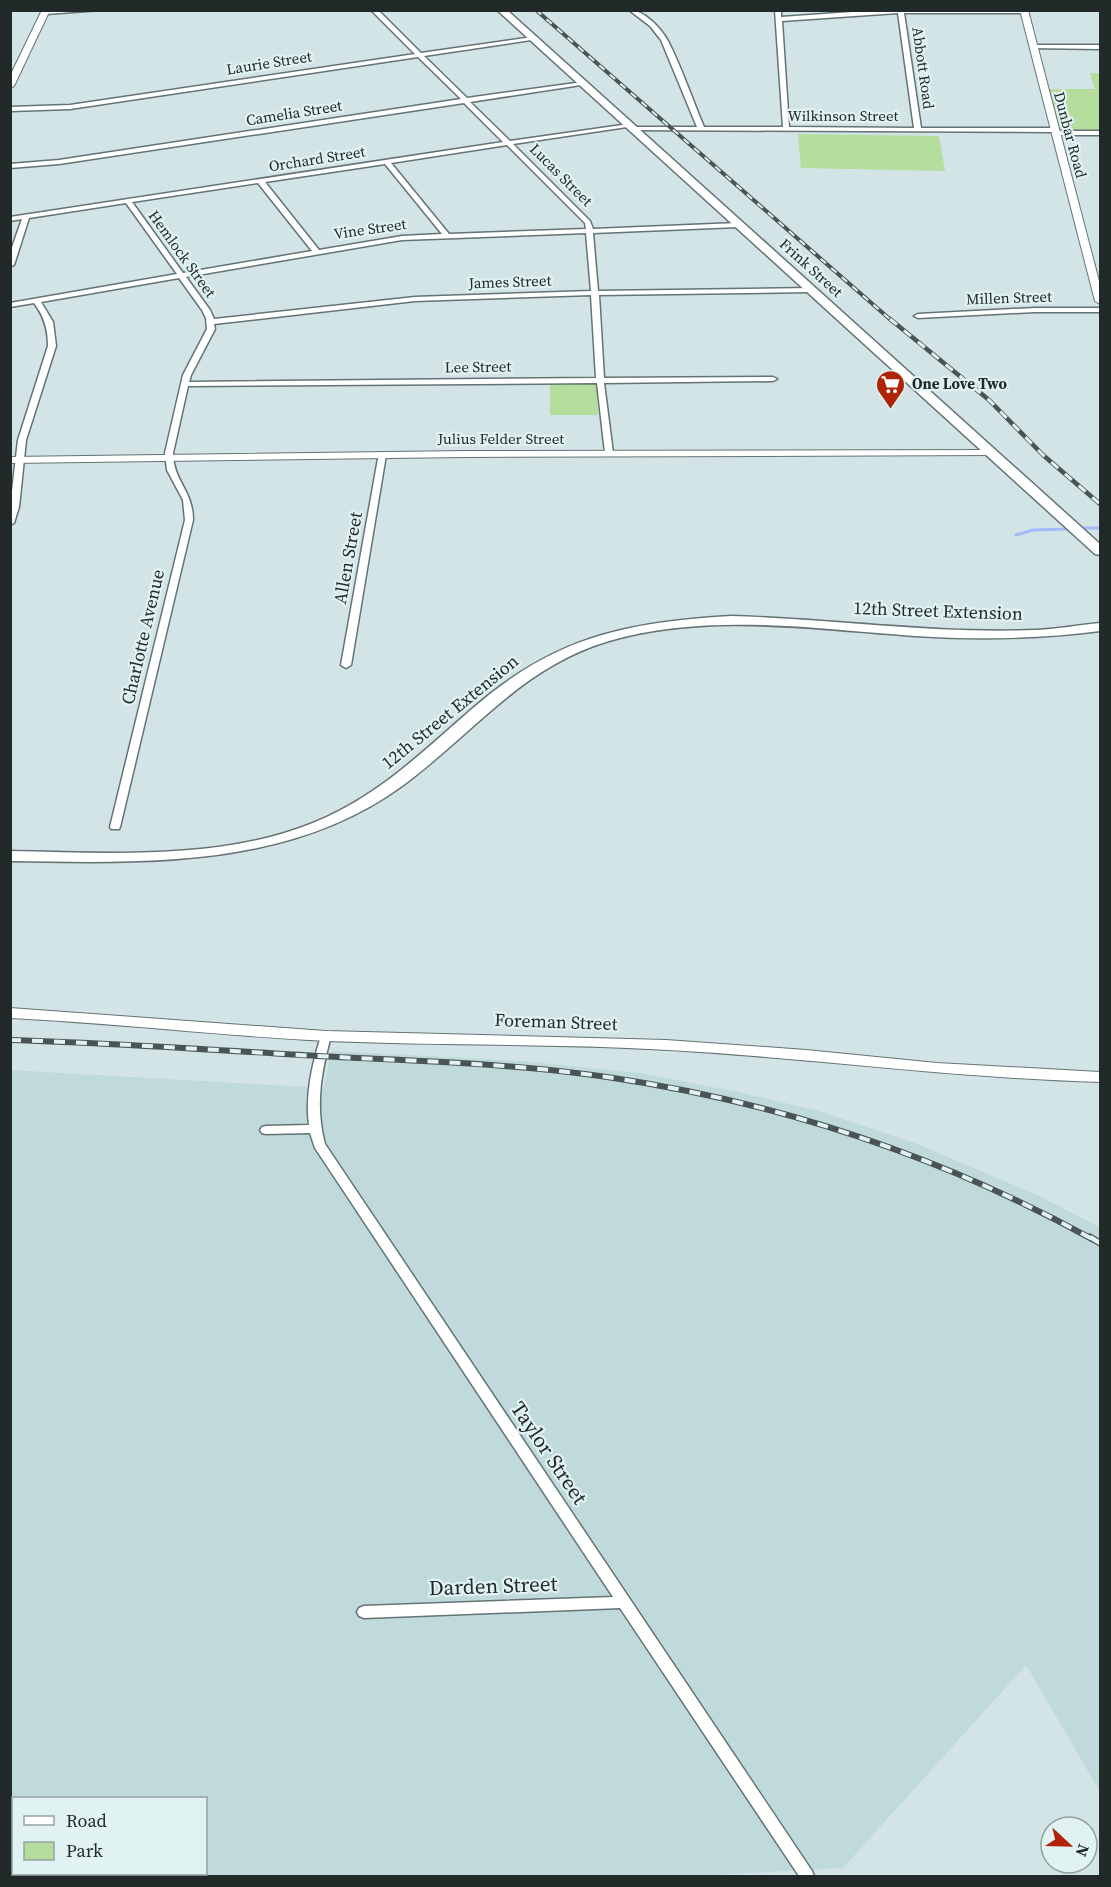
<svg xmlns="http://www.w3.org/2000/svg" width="1111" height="1887" font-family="'Source Serif 4',serif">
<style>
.built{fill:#c0dadc;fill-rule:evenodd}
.green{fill:#b5dd9d}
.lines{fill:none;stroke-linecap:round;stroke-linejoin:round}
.stream{stroke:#a4bafd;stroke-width:3}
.minor-casing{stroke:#647374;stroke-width:3}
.tertiary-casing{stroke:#647374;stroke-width:2}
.secondary-casing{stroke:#647374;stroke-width:3}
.minor{fill:#fff;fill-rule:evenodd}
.tertiary{fill:#fff;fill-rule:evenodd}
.secondary{fill:#fff;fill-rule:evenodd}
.rail-far3-casing{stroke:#4b5455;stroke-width:4}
.rail-far2-casing{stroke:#4b5455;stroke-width:4.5}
.rail-far1-casing{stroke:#4b5455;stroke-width:6}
.rail-casing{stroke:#4b5455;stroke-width:7}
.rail-far3{stroke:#e1f2f3;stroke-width:2;stroke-dasharray:7;stroke-linecap:butt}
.rail-far2{stroke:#e1f2f3;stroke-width:3;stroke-dasharray:9;stroke-linecap:butt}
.rail-far1{stroke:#e1f2f3;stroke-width:4;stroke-dasharray:11;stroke-linecap:butt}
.rail{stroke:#e1f2f3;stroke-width:4.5;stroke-dasharray:14;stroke-linecap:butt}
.labels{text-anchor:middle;stroke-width:4.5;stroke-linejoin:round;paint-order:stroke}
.far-street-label{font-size:15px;fill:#222929;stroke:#e1f2f3}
.far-poi-label{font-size:15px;font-weight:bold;fill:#222929;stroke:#e1f2f3;text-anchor:start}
.street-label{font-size:18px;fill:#222929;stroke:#e1f2f3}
.near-street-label{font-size:21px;fill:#222929;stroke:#e1f2f3}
</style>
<rect width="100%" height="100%" fill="#d3e4e6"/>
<path class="built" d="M331 1051 523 1061 640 1073 734 1091 819 1111 920 1145 1033 1193 1100 1227V1792L1026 1665 843 1868 698 1876H11L10 1070 324 1088ZM14 1798H206V1874H14Z"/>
<g class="green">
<path d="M1090 73H1100V133H1055L1044 89H1095Z"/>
<path d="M798 134 939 136 945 171 801 168Z"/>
<path d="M550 381H596L598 415H550Z"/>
</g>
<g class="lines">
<g class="stream">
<path d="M1077 528H1100"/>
<path d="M1016 535 1033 530 1070 529"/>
</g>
<defs>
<g id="minor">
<path d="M101 10 46 14 43 12 45 10Z"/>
<path d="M371 10H378L421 53 533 37V39L531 40 424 56 467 98 583 82V84L581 85 470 102 510 141 629 124 630 125 627 127 513 144 590 221 593 229 738 223 741 225 738 227 593 233 598 291 811 288 815 290 811 292 599 295 604 378 773 377 777 379 773 381 604 383 613 453 609 455 605 453 597 383 188 386 173 453C173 481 193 490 193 520L120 827 119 829H111L110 827 185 520 183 500 167 470 165 453 183 375 207 329 206 318 202 310 179 278 41 302 53 322 56 346 26 440 19 507 14 523 10 525V508L18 440 48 346C48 329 44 316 34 303L10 307V303L177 274 126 203 29 218 14 265 10 267V253L22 219 10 221V217L503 142 464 103 59 164 10 168V164L59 160 461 99 418 57 70 109 10 111V107L70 105 415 54ZM507 145 585 223 586 229 449 234 391 163ZM385 164 442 234 402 236 319 250 265 182ZM258 183 312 251 183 273 132 202ZM586 233 591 291 415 297 214 319 210 310 186 277 402 240ZM591 295 596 378 189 382 191 375 215 329 214 324 415 301Z"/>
<path d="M629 10C644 10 661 28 668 41 682 68 692 99 704 127H783L775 10H781V17L881 10H1027L1024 13H904L921 128H1054L1056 129 1057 131H1100V135H1055L1053 134 1052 132 631 130 630 129 633 127H697L661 40 650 26ZM898 13 914 128 789 127 782 21Z"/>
<path d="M1033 45H1100V49L1031 48V46Z"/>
<path d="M1035 308H1100V312H1035L918 318 914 316 918 314Z"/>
<path d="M379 453H382L386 455 351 665 346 668 341 665Z"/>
<path d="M326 1032 331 1036C321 1072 315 1107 325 1144L812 1871 814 1876H799L620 1608 364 1618 359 1616 357 1612 359 1608 364 1606 613 1597 315 1148 310 1133 266 1134 262 1133 260 1130 262 1127 266 1126 309 1125C305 1095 312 1065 321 1036Z"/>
</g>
<g id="tertiary">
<path d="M42 10H50L14 86 10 88V76Z"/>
<path d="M1020 10H1028L1100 285V304L1095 301Z"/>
<path d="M992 450 996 451V455L466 457 10 463V457L466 451Z"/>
<path d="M10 1008 326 1031 666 1040 806 1050 937 1063 1100 1072V1082C956 1078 812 1058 668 1050 555 1043 441 1046 328 1041 222 1036 116 1023 10 1018Z"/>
</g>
<g id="secondary">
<path d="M497 10H507L1100 544V555L1095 554Z"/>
<path d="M731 616C833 619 934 634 1036 630 1058 629 1079 625 1100 623V631C1038 639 978 640 915 636 815 629 708 612 609 641 521 667 473 734 402 786 288 869 144 863 10 861V851C121 853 248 863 348 806 402 776 443 732 490 694 567 633 636 622 731 616Z"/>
</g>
</defs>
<use href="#minor" class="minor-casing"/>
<use href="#tertiary" class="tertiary-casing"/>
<use href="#secondary" class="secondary-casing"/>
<use href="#minor" class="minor"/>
<use href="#tertiary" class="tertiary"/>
<use href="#secondary" class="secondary"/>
<defs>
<path id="rail-far3" d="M536 10 892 321"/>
<path id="rail-far2" d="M890 319 989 400 1043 455 1100 504"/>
<path id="rail-far1" d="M10 1040C113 1043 215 1050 317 1056 414 1061 511 1063 607 1077 778 1102 941 1156 1092 1239"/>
<path id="rail" d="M1090 1237 1100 1243"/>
</defs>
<use href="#rail-far3" class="rail-far3-casing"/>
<use href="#rail-far2" class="rail-far2-casing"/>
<use href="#rail-far1" class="rail-far1-casing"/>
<use href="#rail" class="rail-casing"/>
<use href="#rail-far3" class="rail-far3"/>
<use href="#rail-far2" class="rail-far2"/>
<use href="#rail-far1" class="rail-far1"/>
<use href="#rail" class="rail"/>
</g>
<defs>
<symbol id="supermarket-pin" viewBox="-11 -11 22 30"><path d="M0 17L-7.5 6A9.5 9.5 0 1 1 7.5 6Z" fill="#b02306" stroke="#e1f2f3"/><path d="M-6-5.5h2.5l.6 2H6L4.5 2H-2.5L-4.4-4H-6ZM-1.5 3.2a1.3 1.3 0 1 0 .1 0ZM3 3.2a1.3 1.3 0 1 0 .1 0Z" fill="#fff"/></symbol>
</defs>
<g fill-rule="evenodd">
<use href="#supermarket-pin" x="874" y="368" width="33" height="45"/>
</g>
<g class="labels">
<g class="far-street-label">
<text transform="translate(269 63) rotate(-9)" y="5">Laurie Street</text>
<text transform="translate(923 68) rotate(82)" y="5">Abbott Road</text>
<text transform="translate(294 113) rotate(-9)" y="5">Camelia Street</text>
<text x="843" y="121">Wilkinson Street</text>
<text transform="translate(1070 135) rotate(75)" y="5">Dunbar Road</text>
<text transform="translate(317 159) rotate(-9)" y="5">Orchard Street</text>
<text transform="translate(561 175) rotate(45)" y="5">Lucas Street</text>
<text transform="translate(370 229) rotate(-8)" y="5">Vine Street</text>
<text transform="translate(182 254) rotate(54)" y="5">Hemlock Street</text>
<text transform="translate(811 268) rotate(42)" y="5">Frink Street</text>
<text transform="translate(510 282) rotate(-2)" y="5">James Street</text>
<text transform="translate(1009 298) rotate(-2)" y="5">Millen Street</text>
<text transform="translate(478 367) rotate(-1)" y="5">Lee Street</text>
<text x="501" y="444">Julius Felder Street</text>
</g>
<g class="far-poi-label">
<text x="912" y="389">One Love Two</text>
</g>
<g class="street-label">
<text transform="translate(348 558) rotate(-80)" y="6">Allen Street</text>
<text transform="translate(938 611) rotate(2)" y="6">12th Street Extension</text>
<text transform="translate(143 637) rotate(-77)" y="6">Charlotte Avenue</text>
<text transform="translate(450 712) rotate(-39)" y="6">12th Street Extension</text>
<text transform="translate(556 1022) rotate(2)" y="6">Foreman Street</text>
</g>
<g class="near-street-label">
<text transform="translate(549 1453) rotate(56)" y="7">Taylor Street</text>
<text transform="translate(493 1586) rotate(-2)" y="7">Darden Street</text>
</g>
</g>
<rect width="1111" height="1887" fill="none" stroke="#222929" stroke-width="24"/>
<rect x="12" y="1797" width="195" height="78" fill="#e1f2f3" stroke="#95a2a2" stroke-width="1.5"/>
<rect x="24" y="1816" width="30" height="9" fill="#ffffff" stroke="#95a2a2" stroke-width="1.5"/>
<text x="66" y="1827" font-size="18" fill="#222929">Road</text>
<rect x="24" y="1842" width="30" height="18" fill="#b5dd9d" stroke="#95a2a2" stroke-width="1.5"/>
<text x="66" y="1857" font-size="18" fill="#222929">Park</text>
<g transform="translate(1069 1845) rotate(112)"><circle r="28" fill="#e1f2f3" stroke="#95a2a2" stroke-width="1.5"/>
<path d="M0-4.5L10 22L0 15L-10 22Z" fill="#b02306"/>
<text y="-9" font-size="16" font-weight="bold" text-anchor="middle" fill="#222929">N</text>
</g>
</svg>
